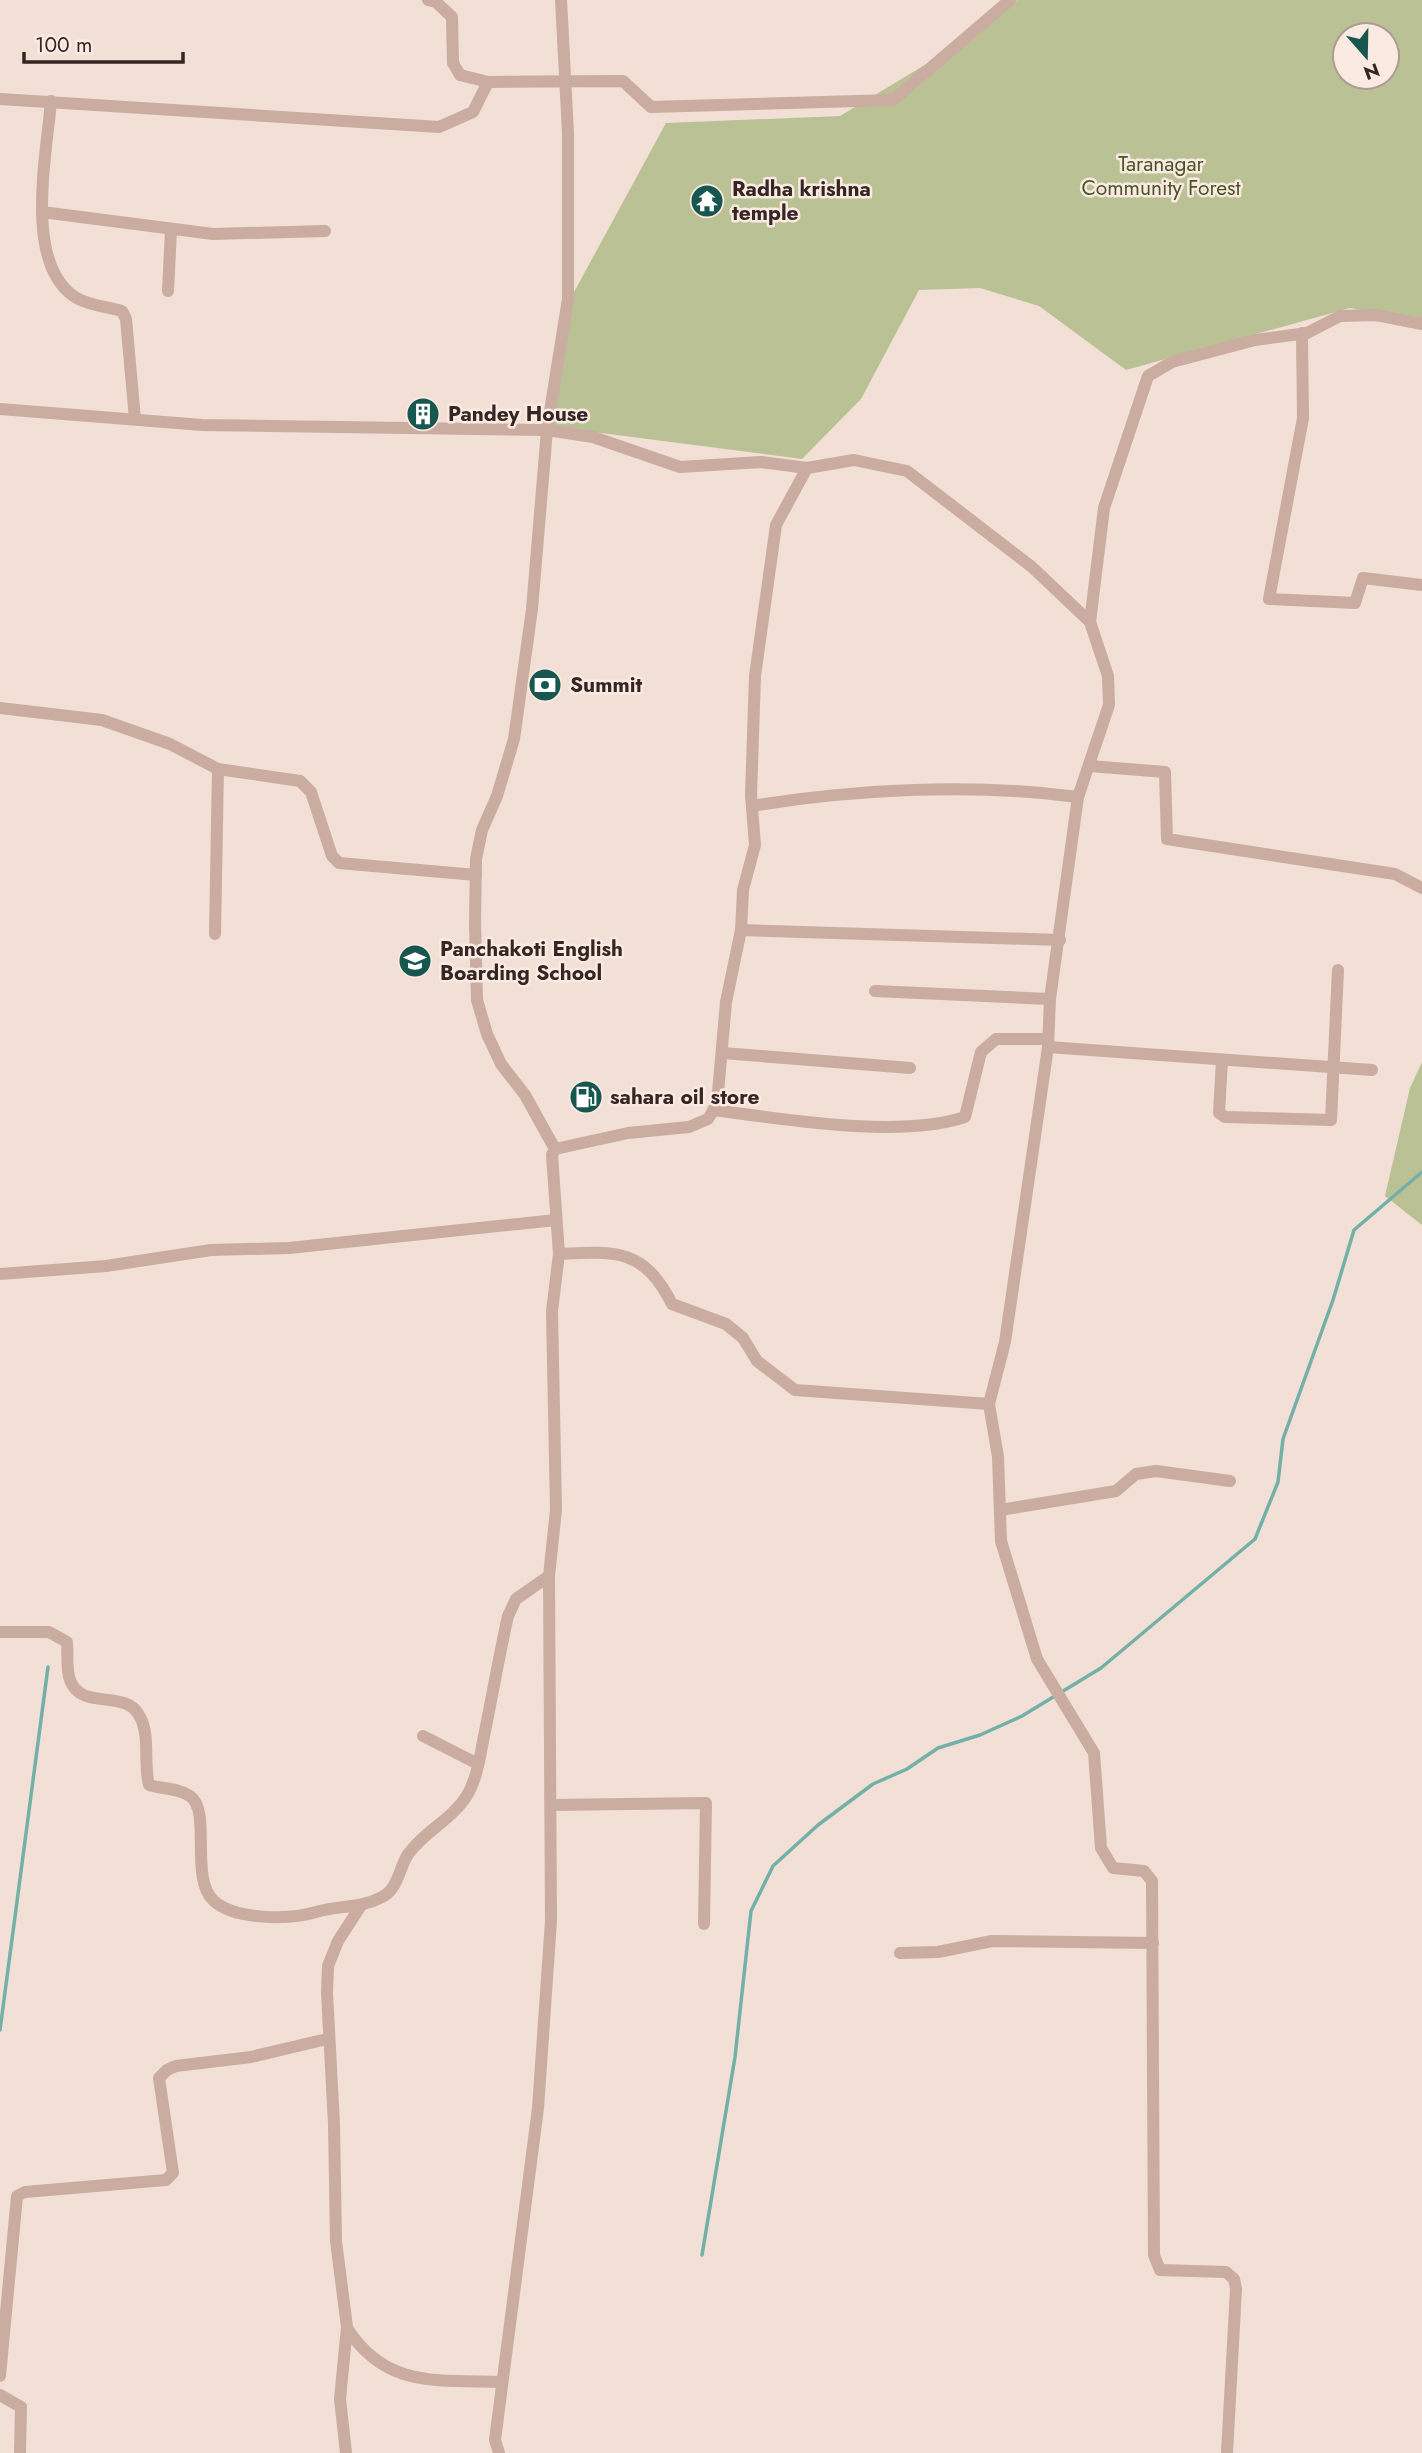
<svg xmlns="http://www.w3.org/2000/svg" width="1422" height="2453" font-family="Jost,sans-serif">
<style>
.green{fill:#bac195;fill-rule:evenodd}
.lines{fill:none;stroke-linecap:round;stroke-linejoin:round}
.stream{stroke:#73b1a8;stroke-width:3.5}
.minor{stroke:#caaca1;stroke-width:12}
.labels{text-anchor:middle;stroke-width:5;stroke-linejoin:round;paint-order:stroke}
.park-label{font-size:21px;fill:#4b5427;stroke:#faeae1}
.poi-label{font-size:21px;font-weight:bold;fill:#342624;stroke:#faeae1;text-anchor:start}
</style>
<rect width="100%" height="100%" fill="#f2dfd5"/>
<g class="green">
<path d="M1017 0H1422V322L1350 308 1126 370 1039 306 980 288 919 290 861 399 802 459 547 426 561 316 666 123 840 116 958 45ZM1345 35H1387V77H1345Z"/>
<path d="M1422 1062V1225L1385 1196 1410 1088Z"/>
</g>
<g class="lines">
<g class="stream">
<path d="M0 2030 48 1667"/>
<path d="M702 2255 735 2057 751 1911 773 1866 818 1825 873 1784 907 1769 938 1748 980 1735 1022 1716 1101 1668 1255 1539 1278 1482 1283 1439 1333 1300 1354 1230 1422 1172"/>
</g>
<g class="minor">
<path d="M428 0 436 2 452 17 453 63 460 75 488 82 623 81 651 107 893 100 1010 0"/>
<path d="M0 99 439 127 473 112 488 82"/>
<path d="M51 101C47 153 23 263 75 297 87 305 108 307 122 311L126 319 135 419"/>
<path d="M42 212 213 234 325 231"/>
<path d="M168 291 171 230"/>
<path d="M1302 333 1303 418 1269 599 1355 603 1363 578 1422 585"/>
<path d="M0 409 202 425 547 430 593 437 680 467 761 462 807 468 854 460 907 471 1032 567 1090 622 1108 676 1109 705 1078 797 1050 999 1048 1047 1005 1342 989 1404 998 1457 1001 1541 1037 1659 1094 1753 1101 1848 1113 1868 1144 1871 1152 1881 1154 2255 1160 2270 1226 2272 1234 2279 1236 2289 1227 2453"/>
<path d="M1090 622 1104 508 1148 376 1172 362 1255 340 1307 333 1340 316 1376 315 1422 324"/>
<path d="M0 708 102 720 170 744 218 769 300 781 311 792 332 856 339 863 476 875"/>
<path d="M1090 766 1165 772 1167 839 1395 874 1422 888"/>
<path d="M752 806C855 789 974 783 1078 797"/>
<path d="M741 930 1060 940"/>
<path d="M215 934 218 769"/>
<path d="M875 991 1050 999"/>
<path d="M1048 1047 1372 1070"/>
<path d="M723 1053 910 1068"/>
<path d="M1222 1060 1219 1113 1225 1117 1331 1120 1338 970"/>
<path d="M713 1110C785 1119 898 1139 965 1117L981 1052 996 1039H1048"/>
<path d="M555 1149 628 1133 689 1127 708 1119 717 1104 726 1002 741 930 743 890 755 845 751 795 755 676 776 525 807 468"/>
<path d="M559 1254C615 1251 644 1248 672 1304L726 1324 743 1338 757 1361 795 1390 989 1404"/>
<path d="M0 1274 106 1266 211 1250 289 1248 556 1220"/>
<path d="M1000 1510 1116 1491 1136 1474 1156 1471 1230 1481"/>
<path d="M0 1632H49L67 1642C68 1654 66 1670 70 1680 81 1711 125 1689 139 1715 151 1735 143 1763 149 1785 162 1789 178 1788 190 1796 212 1811 189 1879 214 1901 235 1920 290 1920 316 1912 339 1905 360 1909 382 1897 399 1889 399 1866 409 1853 425 1831 451 1820 466 1797 477 1780 480 1756 484 1736 492 1697 499 1656 508 1616L516 1599 549 1576"/>
<path d="M423 1736 478 1764"/>
<path d="M551 1805 706 1803 704 1924"/>
<path d="M900 1953 938 1952 992 1941 1153 1943"/>
<path d="M347 2328C385 2388 437 2380 501 2382"/>
<path d="M0 2376 17 2196 25 2192 166 2180 173 2173 159 2078 167 2070 176 2066 251 2057 327 2039"/>
<path d="M0 2395 21 2407 20 2453"/>
<path d="M346 2453 340 2399 347 2327 336 2241 334 2124 327 1993 328 1966 338 1941 360 1907"/>
<path d="M499 2453 495 2440 538 2108 551 1921 549 1576 556 1510 552 1311 559 1254 552 1155 555 1149 525 1095 501 1064 487 1034 477 1000 475 923 476 859 482 830 497 796 514 739 532 609 547 430 568 299V133L561 0"/>
</g>
</g>
<defs>
<symbol id="temple-disc" viewBox="-11 -11 22 22"><circle r="9.5" fill="#185750" stroke="#faeae1"/><path d="M0-6L5-2H3V0L6.5 2.5H4V6H1.5V3h-3V6H-4V2.5H-6.5L-3 0V-2H-5Z" fill="#fff"/></symbol>
<symbol id="building-disc" viewBox="-11 -11 22 22"><circle r="9.5" fill="#185750" stroke="#faeae1"/><path d="M-4-6H4V6H1V3H-1V6H-4ZM-2.5-4.3h1.7v1.8h-1.7ZM.8-4.3h1.7v1.8H.8ZM-2.5-1h1.7V.8h-1.7ZM.8-1h1.7V.8H.8Z" fill="#fff"/></symbol>
<symbol id="bank-disc" viewBox="-11 -11 22 22"><circle r="9.5" fill="#185750" stroke="#faeae1"/><path d="M-6-4H6V4H-6ZM0-2.3a2.3 2.3 0 1 0 0 4.6a2.3 2.3 0 1 0 0-4.6Z" fill="#fff"/></symbol>
<symbol id="school-disc" viewBox="-11 -11 22 22"><circle r="9.5" fill="#185750" stroke="#faeae1"/><path d="M0-5L7-2L0 1L-7-2ZM-4 1L0 2.5L4 1V4Q0 6-4 4Z" fill="#fff"/></symbol>
<symbol id="fuel-disc" viewBox="-11 -11 22 22"><circle r="9.5" fill="#185750" stroke="#faeae1"/><path d="M-5.5-6h7V0h2V4h1.3V-2.5L3-4.5l.8-.8L6-3V5H2.5V1h-1V6h-7ZM-4.2-4.7v3.2H.2V-4.7Z" fill="#fff"/></symbol>
</defs>
<g fill-rule="evenodd">
<use href="#temple-disc" x="688" y="182" width="38" height="38"/>
<use href="#building-disc" x="404" y="395" width="38" height="38"/>
<use href="#bank-disc" x="526" y="666" width="38" height="38"/>
<use href="#school-disc" x="396" y="942" width="38" height="38"/>
<use href="#fuel-disc" x="567" y="1078" width="38" height="38"/>
</g>
<g class="labels">
<g class="park-label">
<text x="1161" y="171">Taranagar<tspan x="1161" dy="24">Community Forest</tspan></text>
</g>
<g class="poi-label">
<text x="732" y="196">Radha krishna<tspan x="732" dy="24">temple</tspan></text>
<text x="448" y="421">Pandey House</text>
<text x="570" y="692">Summit</text>
<text x="440" y="956">Panchakoti English<tspan x="440" dy="24">Boarding School</tspan></text>
<text x="610" y="1104">sahara oil store</text>
</g>
</g>
<g transform="translate(1366 56) rotate(160)"><circle r="33" fill="#faeae1" stroke="#ab9c95" stroke-width="2"/>
<path d="M0-5L12 26L0 18L-12 26Z" fill="#185750"/>
<text y="-10" font-size="19" font-weight="bold" text-anchor="middle" fill="#342624">N</text>
</g>
<path d="M24 52v10h159v-10" fill="none" stroke="#342624" stroke-width="3.5"/>
<text x="35" y="52" font-size="21" fill="#342624" stroke="#faeae1" stroke-width="5" paint-order="stroke">100 m</text>
</svg>
